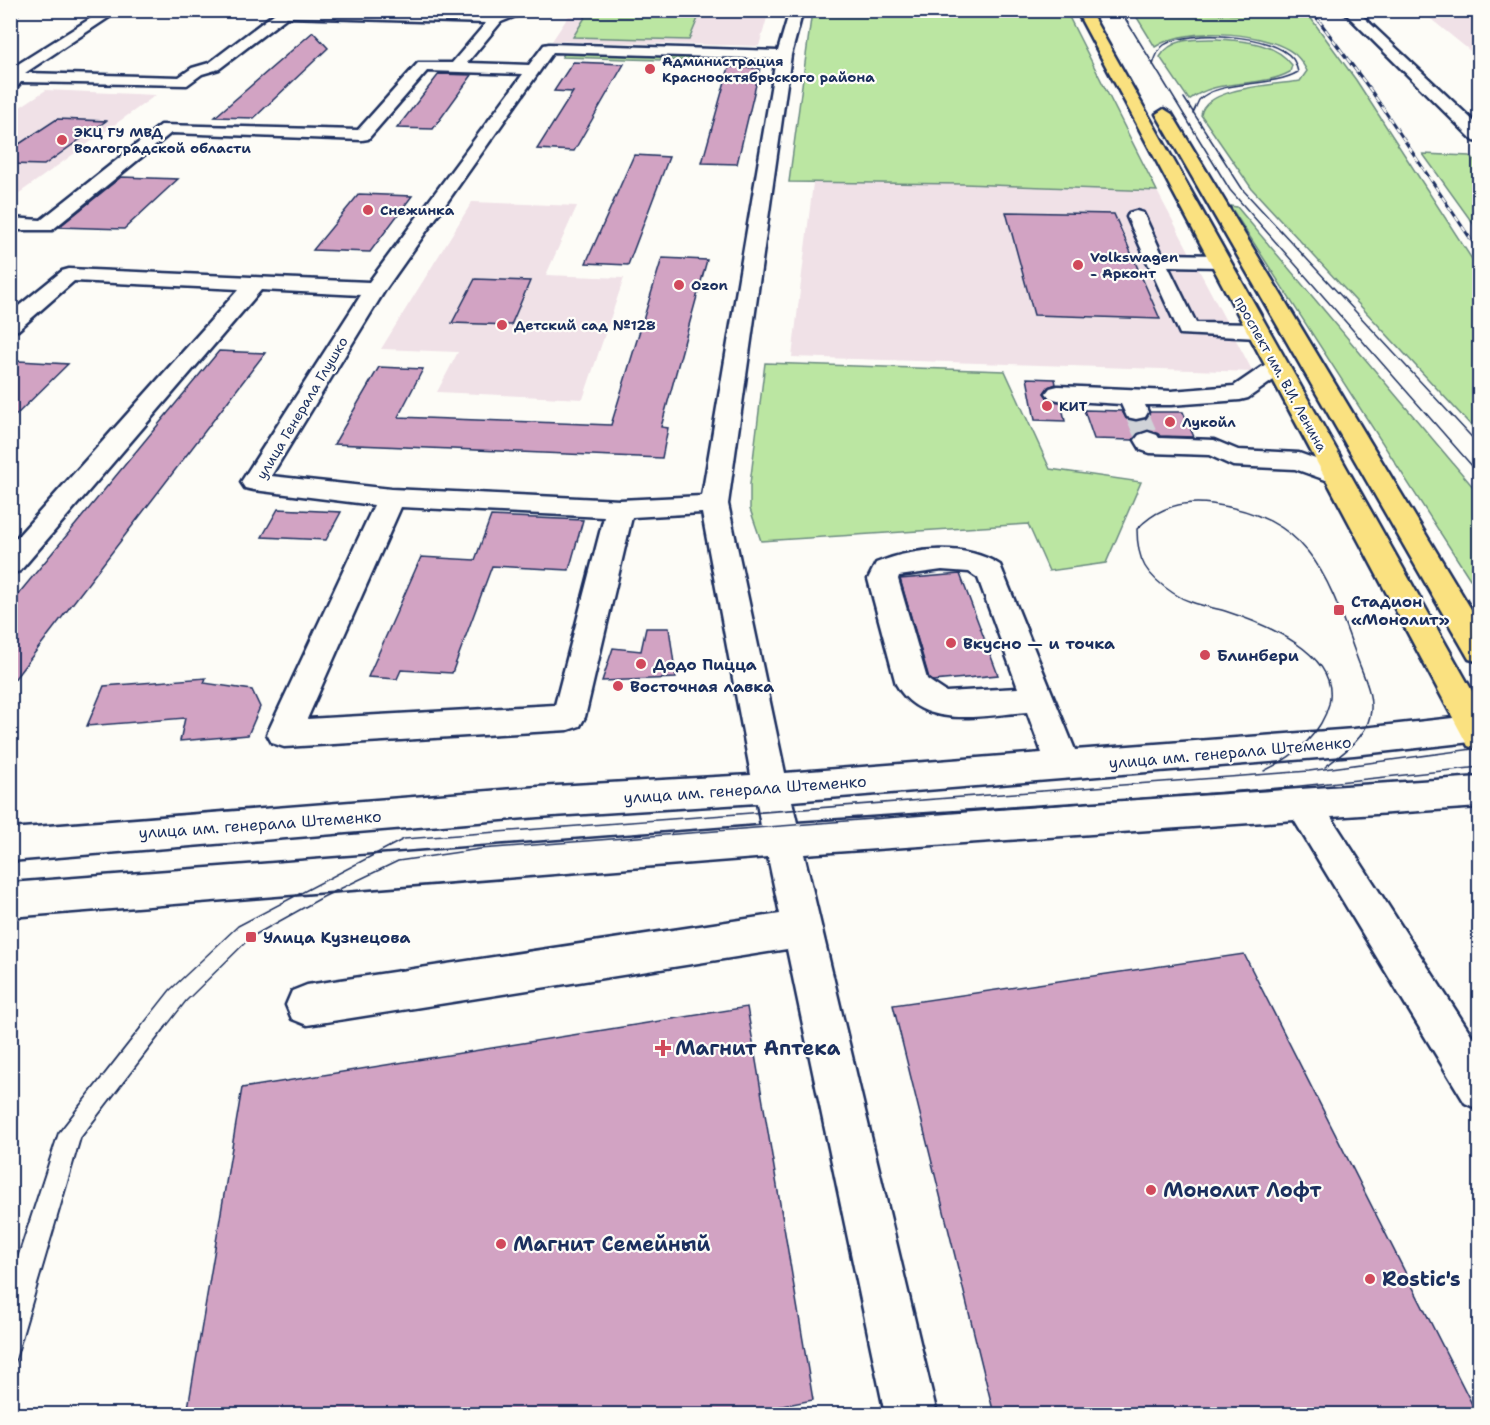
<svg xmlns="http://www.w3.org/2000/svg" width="1490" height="1425" font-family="'Shantell Sans',sans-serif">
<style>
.built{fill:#f0e1e7}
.green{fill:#bbe6a2;stroke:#6b8a80;stroke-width:1.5}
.building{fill:#d2a3c3;stroke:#1b2f5e;stroke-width:1.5}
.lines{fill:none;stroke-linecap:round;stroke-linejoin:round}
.minor-tunnel{stroke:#d0d3d8;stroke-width:23;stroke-dasharray:23 11;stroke-linecap:butt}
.minor-casing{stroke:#1b2f5e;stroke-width:5}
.major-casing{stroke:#1b2f5e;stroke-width:5}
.minor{fill:#fdfcf7;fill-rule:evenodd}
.major{fill:#fae180;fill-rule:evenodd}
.tram-far1{stroke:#1b2f5e;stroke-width:1.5}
.tram{stroke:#1b2f5e;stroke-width:2}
.rail-casing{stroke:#1b2f5e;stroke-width:3}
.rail{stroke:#fdfcf7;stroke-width:2;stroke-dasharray:6;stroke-linecap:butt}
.poi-dot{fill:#d1495b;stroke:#fdfcf7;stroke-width:2}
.labels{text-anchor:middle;stroke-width:4.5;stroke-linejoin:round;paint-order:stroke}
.far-poi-label{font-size:14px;font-weight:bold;fill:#1b2f5e;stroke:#fdfcf7;text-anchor:start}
.far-street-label{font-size:14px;fill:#1b2f5e;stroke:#fdfcf7}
.poi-label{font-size:16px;font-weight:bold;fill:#1b2f5e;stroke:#fdfcf7;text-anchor:start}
.street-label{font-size:16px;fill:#1b2f5e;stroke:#fdfcf7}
.near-poi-label{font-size:20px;font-weight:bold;fill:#1b2f5e;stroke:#fdfcf7;text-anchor:start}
</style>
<rect width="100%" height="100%" fill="#fdfcf7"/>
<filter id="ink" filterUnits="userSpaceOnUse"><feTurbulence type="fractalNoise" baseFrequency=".0167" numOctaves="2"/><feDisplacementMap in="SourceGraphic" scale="12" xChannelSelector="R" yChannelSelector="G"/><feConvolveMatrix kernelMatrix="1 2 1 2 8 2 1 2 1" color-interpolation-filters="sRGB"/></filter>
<g filter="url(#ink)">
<g class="built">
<path d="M572 11H769L759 46 552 41Z"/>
<path d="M1421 11H1479V58Z"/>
<path d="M46 90 156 95 11 199V113Z"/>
<path d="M813 183 964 184 1157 191 1253 372 792 357Z"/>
<path d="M472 202 577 206 546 275 624 278 583 399 437 392 458 352 381 349Z"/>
</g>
<g class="green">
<path d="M589 11V10L701 11 689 40 573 37Z"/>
<path d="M1066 11 1157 191 964 184 789 182 812 11Z"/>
<path d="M1133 11 1310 17 1356 80 1479 270V434L1252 189 1201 115C1205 87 1275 85 1300 81L1307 71C1302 62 1298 55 1289 50 1257 31 1186 27 1155 47Z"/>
<path d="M1218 39C1244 41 1275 42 1292 65L1290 72C1259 89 1217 77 1189 100L1160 57C1172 37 1197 39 1218 39Z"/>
<path d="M567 49 664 52 660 60 562 57Z"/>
<path d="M669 52 759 55 757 63 666 60Z"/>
<path d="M1423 154 1470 156 1479 166V232Z"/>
<path d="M1230 206 1237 207 1479 494V579H1470Z"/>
<path d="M765 363 1005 371 1050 469 1141 482 1106 563 1049 571 1028 524 761 541 750 509V484Z"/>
</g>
<g class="building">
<path d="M313 32 328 48 254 118 215 117Z"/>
<path d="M573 62 624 64 574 151 537 149 573 92 554 91Z"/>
<path d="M729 67 760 68 737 164 702 163Z"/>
<path d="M439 74 472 75 433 129 397 128Z"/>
<path d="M57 119 106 121 44 165 10 164V150Z"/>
<path d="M634 155 669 157 628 265 586 263Z"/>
<path d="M121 177 178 179 124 229 59 227Z"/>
<path d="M359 194 412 196 370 252 313 250Z"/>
<path d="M1006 212 1114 214 1160 319 1034 315Z"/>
<path d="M662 258 707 260 661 427 668 428 662 458 334 444 379 367 423 369 398 417 611 425Z"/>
<path d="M475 279 530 281 511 325 452 323Z"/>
<path d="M219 351 265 353 10 685V604Z"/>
<path d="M19 361 68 364 10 421V369Z"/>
<path d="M1027 378 1055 379 1056 384 1048 387 1044 393 1049 400 1061 402 1065 421 1035 420Z"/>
<path d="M1084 410 1122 411 1127 419 1136 421 1145 419 1150 412H1183L1194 437 1160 436 1147 430 1138 433 1133 440 1094 439Z"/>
<path d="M278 509 341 512 326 540 262 537Z"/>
<path d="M491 516 583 520 569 570 492 566 452 673 401 670 397 679 368 677 421 557 475 560Z"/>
<path d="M960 574 998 675 933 681 929 678 900 579Z"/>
<path d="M646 628H669L676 678 602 681 613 648 641 651Z"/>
<path d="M206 678 204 683 252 690 260 707 248 735 180 741 185 718 87 726 104 686Z"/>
<path d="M1244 954 1477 1414H994L893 1005Z"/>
<path d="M747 1007 813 1400 741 1414H187L242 1088Z"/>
</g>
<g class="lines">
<path class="minor-tunnel" d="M1136 412 1148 440"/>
<defs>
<g id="minor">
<path d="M10 10H22L10 18Z"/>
<path d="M104 10H120L25 73 179 77 192 68 209 63 279 10 495 15 510 10H531L501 22 467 63 529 65 544 45 549 44 778 51 790 10H803L791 55 728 504 785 773 1042 753 1027 712C983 715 922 731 896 684L868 579 876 563C913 548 965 542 1000 565L1075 750 1354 729 1480 715V741L1354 755 792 801 797 823 1480 777V807L1331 817 1480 1048V1110L1465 1103 1294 820 804 854 937 1414H885L787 949 307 1025 292 1019 286 1005 292 991 307 985 780 914 768 857 10 917V883L761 826 757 803 538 817 10 861V829L538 787 751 775 702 513 632 517 585 717 580 726 568 730 284 747 272 743 267 734 374 505 254 490 245 488 241 482 361 295 261 290 20 571 10 574V545L239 289 74 281 18 330 10 331V313L62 271 69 269 369 282 523 74 427 71 368 139 362 140 171 133 52 230H10V218L41 220 161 125 358 130 418 63H452L486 23 287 17 219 69 202 74 187 85 21 82 17 87 10 88V73L15 66ZM553 52 776 59 702 496 620 500 391 489 271 476 385 290ZM401 507 604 517 555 705 307 719ZM942 570 969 572 978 578 1018 688 946 692 931 682 927 679 898 579 899 576Z"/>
<path d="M1342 10H1356L1480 127V142L1474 141Z"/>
<path d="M1136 211 1143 213 1145 217 1162 254 1219 255 1226 257 1229 261 1226 265 1219 267 1168 266 1196 323 1257 324 1265 326 1268 331 1265 336 1257 338 1180 334 1127 217 1129 213Z"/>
<path d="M1277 360 1285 362 1289 367 1285 372 1248 398 1240 400 1171 405H1145L1148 412 1145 417 1136 419 1127 417 1121 404 1058 400 1050 398 1046 393 1050 388 1058 386 1171 391 1234 386 1269 362Z"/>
<path d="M1148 432 1157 435 1159 438 1214 440 1238 450 1299 453 1346 470 1350 476 1346 482 1337 484 1295 469 1233 466 1209 455 1150 453 1141 450 1135 440 1139 435Z"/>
</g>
<g id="major">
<path d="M1076 10H1089L1480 705V750L1468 746Z"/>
<path d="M1164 109 1172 114 1480 624V662L1469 659 1156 114Z"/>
</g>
</defs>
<use href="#minor" class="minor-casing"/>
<use href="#major" class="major-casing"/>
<use href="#minor" class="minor"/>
<use href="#major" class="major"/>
<g class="tram-far1">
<path d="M1120 10 1230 190 1480 475"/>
<path d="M1153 65C1155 58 1158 49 1164 45 1189 29 1274 34 1293 59 1295 62 1297 68 1298 72 1271 88 1217 80 1199 100 1197 104 1195 109 1193 113"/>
<path d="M1184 98 1243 190 1480 446"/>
<path d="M1264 771C1293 757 1320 737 1329 704 1341 653 1262 623 1225 611 1207 606 1189 604 1173 593 1146 575 1137 561 1137 529 1157 508 1183 500 1212 504 1309 518 1326 571 1356 655 1362 673 1375 696 1370 716 1365 739 1342 754 1325 767"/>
<path d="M140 1028 170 990 238 926 404 839 1309 771 1480 748"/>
<path d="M165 1028 186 1001 251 937 323 897 398 861 480 849 1291 787 1480 767"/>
</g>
<g class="tram">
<path d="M10 1279 58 1133 141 1027"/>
<path d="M10 1380 81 1138 166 1027"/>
</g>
<defs>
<path id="rail" d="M1311 10 1372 92 1480 253"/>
</defs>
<use href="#rail" class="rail-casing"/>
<use href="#rail" class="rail"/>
</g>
</g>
<g class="poi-dot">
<circle cx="650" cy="69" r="6"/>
<circle cx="62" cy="140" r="6"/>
<circle cx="368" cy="210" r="6"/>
<circle cx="1078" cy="265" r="6"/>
<circle cx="679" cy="285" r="6"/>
<circle cx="502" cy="325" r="6"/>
<circle cx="1047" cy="406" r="6"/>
<circle cx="1170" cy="422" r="6"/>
<rect x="1333" y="604" width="12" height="12" rx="3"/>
<circle cx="951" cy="643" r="6"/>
<circle cx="1205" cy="655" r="6"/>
<circle cx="641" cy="664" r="6"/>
<circle cx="618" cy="686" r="6"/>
<rect x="245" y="931" width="12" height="12" rx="3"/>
<path d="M660 1039h6v6h6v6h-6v6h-6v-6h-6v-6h6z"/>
<circle cx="1151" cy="1190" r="6"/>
<circle cx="501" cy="1244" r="6"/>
<circle cx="1370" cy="1279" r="6"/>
</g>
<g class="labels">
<g class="far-poi-label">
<text x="662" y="66">Администрация<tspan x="662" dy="16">Краснооктябрьского района</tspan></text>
<text x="74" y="137">ЭКЦ ГУ МВД<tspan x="74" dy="16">Волгоградской области</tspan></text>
<text x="380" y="215">Снежинка</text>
<text x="1090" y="262">Volkswagen<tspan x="1090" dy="16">- Арконт</tspan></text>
<text x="691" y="290">Ozon</text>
<text x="514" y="330">Детский сад №128</text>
<text x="1059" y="411">КИТ</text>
<text x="1182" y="427">Лукойл</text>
</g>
<g class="far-street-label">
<text transform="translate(1281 374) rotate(61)" y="5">проспект им. В.И. Ленина</text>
<text transform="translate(302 408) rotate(-59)" y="5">улица Генерала Глушко</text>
</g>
<g class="poi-label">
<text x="1351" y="607">Стадион<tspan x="1351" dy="18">«Монолит»</tspan></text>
<text x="963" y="649">Вкусно — и точка</text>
<text x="1217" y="661">Блинбери</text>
<text x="653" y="670">Додо Пицца</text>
<text x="630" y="692">Восточная лавка</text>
<text x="263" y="943">Улица Кузнецова</text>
</g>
<g class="street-label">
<text transform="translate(1230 752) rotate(-5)" y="6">улица им. генерала Штеменко</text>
<text transform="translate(745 789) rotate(-4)" y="6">улица им. генерала Штеменко</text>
<text transform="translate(260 824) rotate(-4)" y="6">улица им. генерала Штеменко</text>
</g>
<g class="near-poi-label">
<text x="675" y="1055">Магнит Аптека</text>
<text x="1163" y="1197">Монолит Лофт</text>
<text x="513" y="1251">Магнит Семейный</text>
<text x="1382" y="1286">Rostic's</text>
</g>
</g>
<rect width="1490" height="1425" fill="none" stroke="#fdfcf7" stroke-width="36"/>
<rect x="18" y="18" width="1454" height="1389" fill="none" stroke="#1b2f5e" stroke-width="2" filter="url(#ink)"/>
</svg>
